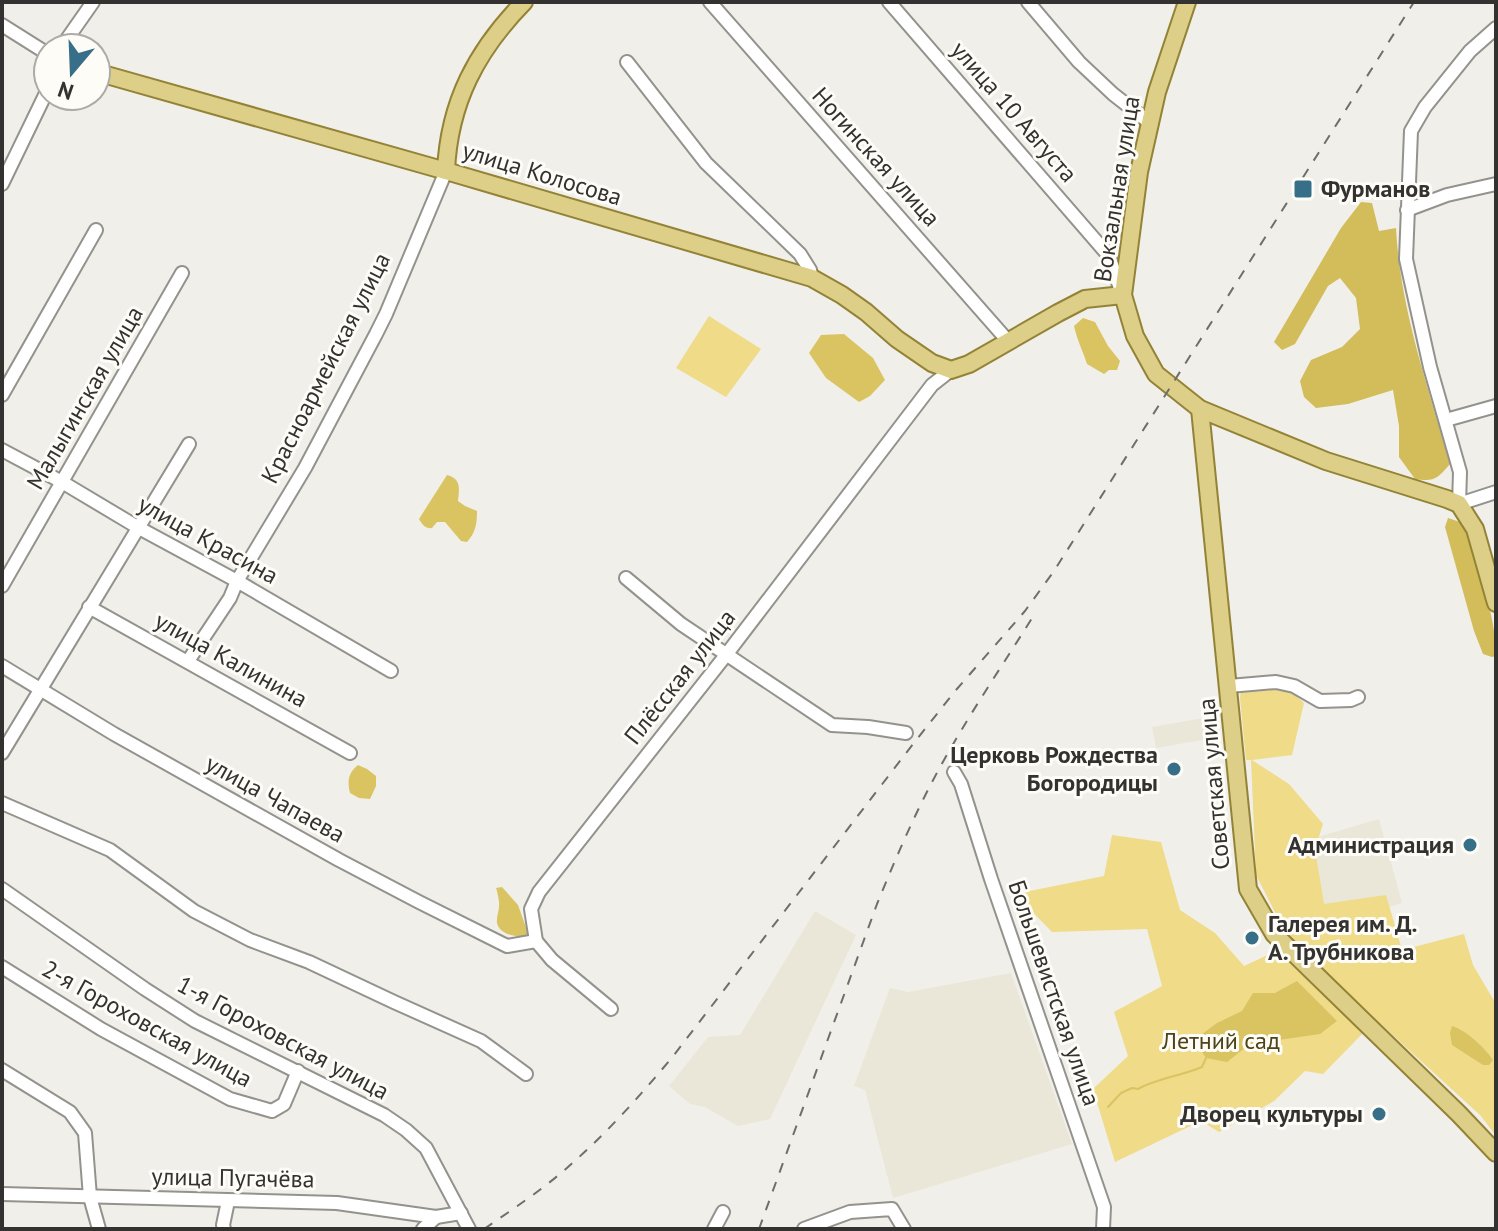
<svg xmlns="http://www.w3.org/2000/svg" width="1498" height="1231" font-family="'PT Sans',sans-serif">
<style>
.built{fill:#eae7d9}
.green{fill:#efdb88}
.forest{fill:#d3bc5a}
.water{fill:#dac461}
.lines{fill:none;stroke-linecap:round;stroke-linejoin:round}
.stream{stroke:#dac461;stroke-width:2}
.minor-casing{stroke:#93928c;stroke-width:16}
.major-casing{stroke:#938336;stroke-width:20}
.minor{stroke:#fff;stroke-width:12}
.major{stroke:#ddce88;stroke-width:16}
.rail{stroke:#6f6e6a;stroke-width:2;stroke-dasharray:10 10;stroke-linecap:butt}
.poi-dot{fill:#376f89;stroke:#fefcf6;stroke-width:3}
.labels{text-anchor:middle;stroke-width:6;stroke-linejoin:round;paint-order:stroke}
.street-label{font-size:24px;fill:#333230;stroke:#fefcf6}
.poi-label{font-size:24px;font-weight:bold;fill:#333230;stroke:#fefcf6;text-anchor:end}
.park-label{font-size:24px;fill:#4d441a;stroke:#fefcf6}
</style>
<rect width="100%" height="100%" fill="#f1efe9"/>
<g class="built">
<path d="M1204 718 1208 739 1156 748 1152 727Z"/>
<path d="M1379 819 1402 903 1336 923 1324 907 1304 841Z"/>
<path d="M815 911 856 935 770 1119 738 1126 705 1107 690 1104 669 1086 708 1037 740 1035Z"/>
<path d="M1011 973 1072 1144 893 1198 865 1090 854 1086 890 988 908 992Z"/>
</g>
<g class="green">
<path d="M709 316 761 349 726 397 676 368Z"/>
<path d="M1270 686 1288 688 1304 703 1292 755 1252 760 1289 784 1323 824 1315 849 1324 904 1386 895 1402 950 1464 934 1473 965 1496 1004V1136L1481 1116 1289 940 1256 875 1251 760H1246L1240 698 1241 689Z"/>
<path d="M1112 835 1161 842 1180 910 1215 933 1244 966 1276 951 1364 1032 1323 1074 1305 1071 1274 1101 1219 1132 1201 1121 1115 1162 1093 1089 1128 1056 1114 1012 1162 986 1147 929 1052 932 1015 894 1104 876Z"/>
</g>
<g class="forest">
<path d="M1361 202 1372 203 1379 231 1396 228C1400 309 1428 386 1450 464 1437 479 1434 482 1415 479L1399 457V426L1393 390 1348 404 1316 408 1304 397 1300 381 1311 360 1342 347 1360 329 1356 298 1340 278 1328 286 1295 344 1282 350 1274 342 1341 228Z"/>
<path d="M1448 518 1463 523C1476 564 1496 612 1496 656L1492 657 1483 654 1474 631 1445 527Z"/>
</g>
<g class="water">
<path d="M1083 318 1095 322 1108 346 1120 361 1117 370H1109L1104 374 1087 364C1083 351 1077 340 1074 326Z"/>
<path d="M844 334 873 358 885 380 870 396 859 402 826 378 809 353 821 335Z"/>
<path d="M447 475C462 479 459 489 458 501L465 506 477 511C477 523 476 532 467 542L461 541 445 522H437L432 528C425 529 422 524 419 519Z"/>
<path d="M358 765 367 769 376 776V786L370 799 359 798 350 793C347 781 348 773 358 765Z"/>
<path d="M502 887 518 905 528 933 526 936C517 938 499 934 497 923 496 917 500 909 499 902 499 900 497 890 496 888Z"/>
<path d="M1297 981 1337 1021 1320 1034 1250 1044 1227 1062 1206 1058 1194 1040 1217 1023 1242 1011 1253 993H1275Z"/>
<path d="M1452 1026C1467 1031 1484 1047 1493 1060L1489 1065H1483L1452 1045 1450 1033Z"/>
</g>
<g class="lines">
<path class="stream" d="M1108 1107 1121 1093 1132 1088 1138 1089C1158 1078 1181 1076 1202 1067L1206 1058"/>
<defs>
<g id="minor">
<path d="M710 2 1008 341"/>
<path d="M889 2 1109 256 1122 294"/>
<path d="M1028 2 1079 62 1113 94 1150 123"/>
<path d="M2 25 48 54"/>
<path d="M1496 28 1470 51 1425 107 1411 131 1406 259 1430 367 1460 472 1459 504 1496 492"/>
<path d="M64 48 65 42 93 2"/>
<path d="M627 62 706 163 800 254 810 270 812 278"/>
<path d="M2 184 48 89"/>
<path d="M1407 210 1447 195 1496 184"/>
<path d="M2 395 96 230"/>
<path d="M1446 420 1496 406"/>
<path d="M2 450 62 482 139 528 237 581 391 671"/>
<path d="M626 578 681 624 832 725 868 727 906 733"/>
<path d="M2 586 182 273"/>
<path d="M89 607 350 753"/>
<path d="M188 661 230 598 237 581 305 468 376 334 386 314 446 171"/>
<path d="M2 666 114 734 339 860 419 902 507 946 536 941"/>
<path d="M1229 686 1276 682 1294 686 1320 701 1351 700 1358 697"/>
<path d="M2 753 189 444"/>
<path d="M954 772 961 784 991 879 1104 1207 1103 1229"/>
<path d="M2 803 110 850 194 911 250 940 309 962 394 1002 481 1041 526 1074"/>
<path d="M2 889 145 989 195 1021 384 1115 406 1130 426 1148 469 1229"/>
<path d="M2 967 101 1029 230 1099 272 1111 284 1104 298 1071"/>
<path d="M611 1009 552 960 536 941 531 909 539 892 726 655 932 385 951 370"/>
<path d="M2 1070 70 1112 85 1133 90 1197 99 1229"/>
<path d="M2 1194 337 1203 436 1217 461 1213"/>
<path d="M224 1229 223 1225 228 1201"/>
<path d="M423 1229 436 1217"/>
<path d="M714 1229 723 1212"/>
<path d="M804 1229 850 1212 892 1209 904 1229"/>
</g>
<g id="major">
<path d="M1187 2 1157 92 1139 172 1123 295 1135 336 1156 374 1200 409 1326 461 1447 499 1459 504 1475 529 1496 603"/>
<path d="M96 72 446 171 812 278 842 295 866 312 897 339 932 363 951 370 969 364 1058 313 1085 299 1123 295"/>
<path d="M446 171C449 102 477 50 524 2"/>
<path d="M1200 409 1248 889 1274 934 1459 1114 1496 1153"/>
</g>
</defs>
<use href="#minor" class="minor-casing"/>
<use href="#major" class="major-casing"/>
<use href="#minor" class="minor"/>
<use href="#major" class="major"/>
<g class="rail">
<path d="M484 1229C513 1209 542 1190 568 1167 607 1133 641 1095 674 1055L913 744 956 690 1025 611 1054 571 1414 2"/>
<path d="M759 1229 877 904C897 855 918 806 944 760 972 710 1004 663 1034 615"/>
</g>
</g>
<g class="poi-dot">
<rect x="1293" y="179" width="20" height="20" rx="4"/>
<circle cx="1174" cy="769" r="8"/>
<circle cx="1470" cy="845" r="8"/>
<circle cx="1252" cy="938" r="8"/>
<circle cx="1379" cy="1114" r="8"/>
</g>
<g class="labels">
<g class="street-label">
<text transform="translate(1014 112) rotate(49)" y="8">улица 10 Августа</text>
<text transform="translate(876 157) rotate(48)" y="8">Ногинская улица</text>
<text transform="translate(542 174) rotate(17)" y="8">улица Колосова</text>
<text transform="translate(1117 189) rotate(-81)" y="8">Вокзальная улица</text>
<text transform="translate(326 368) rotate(-63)" y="8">Красноармейская улица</text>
<text transform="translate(85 398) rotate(-60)" y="8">Малыгинская улица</text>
<text transform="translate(208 540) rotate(29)" y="8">улица Красина</text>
<text transform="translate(231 660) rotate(29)" y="8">улица Калинина</text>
<text transform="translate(680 677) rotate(-52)" y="8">Плёсская улица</text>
<text transform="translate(1214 784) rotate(-95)" y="8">Советская улица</text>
<text transform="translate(275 799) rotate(29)" y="8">улица Чапаева</text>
<text transform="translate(1054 993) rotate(71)" y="8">Большевистская улица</text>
<text transform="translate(147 1024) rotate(29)" y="8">2-я Гороховская улица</text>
<text transform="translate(283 1038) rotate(28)" y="8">1-я Гороховская улица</text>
<text transform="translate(233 1178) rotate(1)" y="8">улица Пугачёва</text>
</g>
<g class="poi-label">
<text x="1321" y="197" text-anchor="start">Фурманов</text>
<text x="1158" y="763">Церковь Рождества<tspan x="1158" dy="28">Богородицы</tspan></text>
<text x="1454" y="853">Администрация</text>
<text x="1268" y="932" text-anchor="start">Галерея им. Д.<tspan x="1268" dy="28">А. Трубникова</tspan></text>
<text x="1363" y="1122">Дворец культуры</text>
</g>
<g class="park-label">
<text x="1221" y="1049">Летний сад</text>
</g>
</g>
<rect width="1498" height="1231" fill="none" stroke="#333230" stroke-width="8"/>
<g transform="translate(72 72) rotate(199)"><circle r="38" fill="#fefcf6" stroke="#adaba7" stroke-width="2"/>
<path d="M0-6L14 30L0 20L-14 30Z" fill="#376f89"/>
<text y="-12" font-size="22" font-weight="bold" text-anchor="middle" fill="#333230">N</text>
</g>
</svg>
